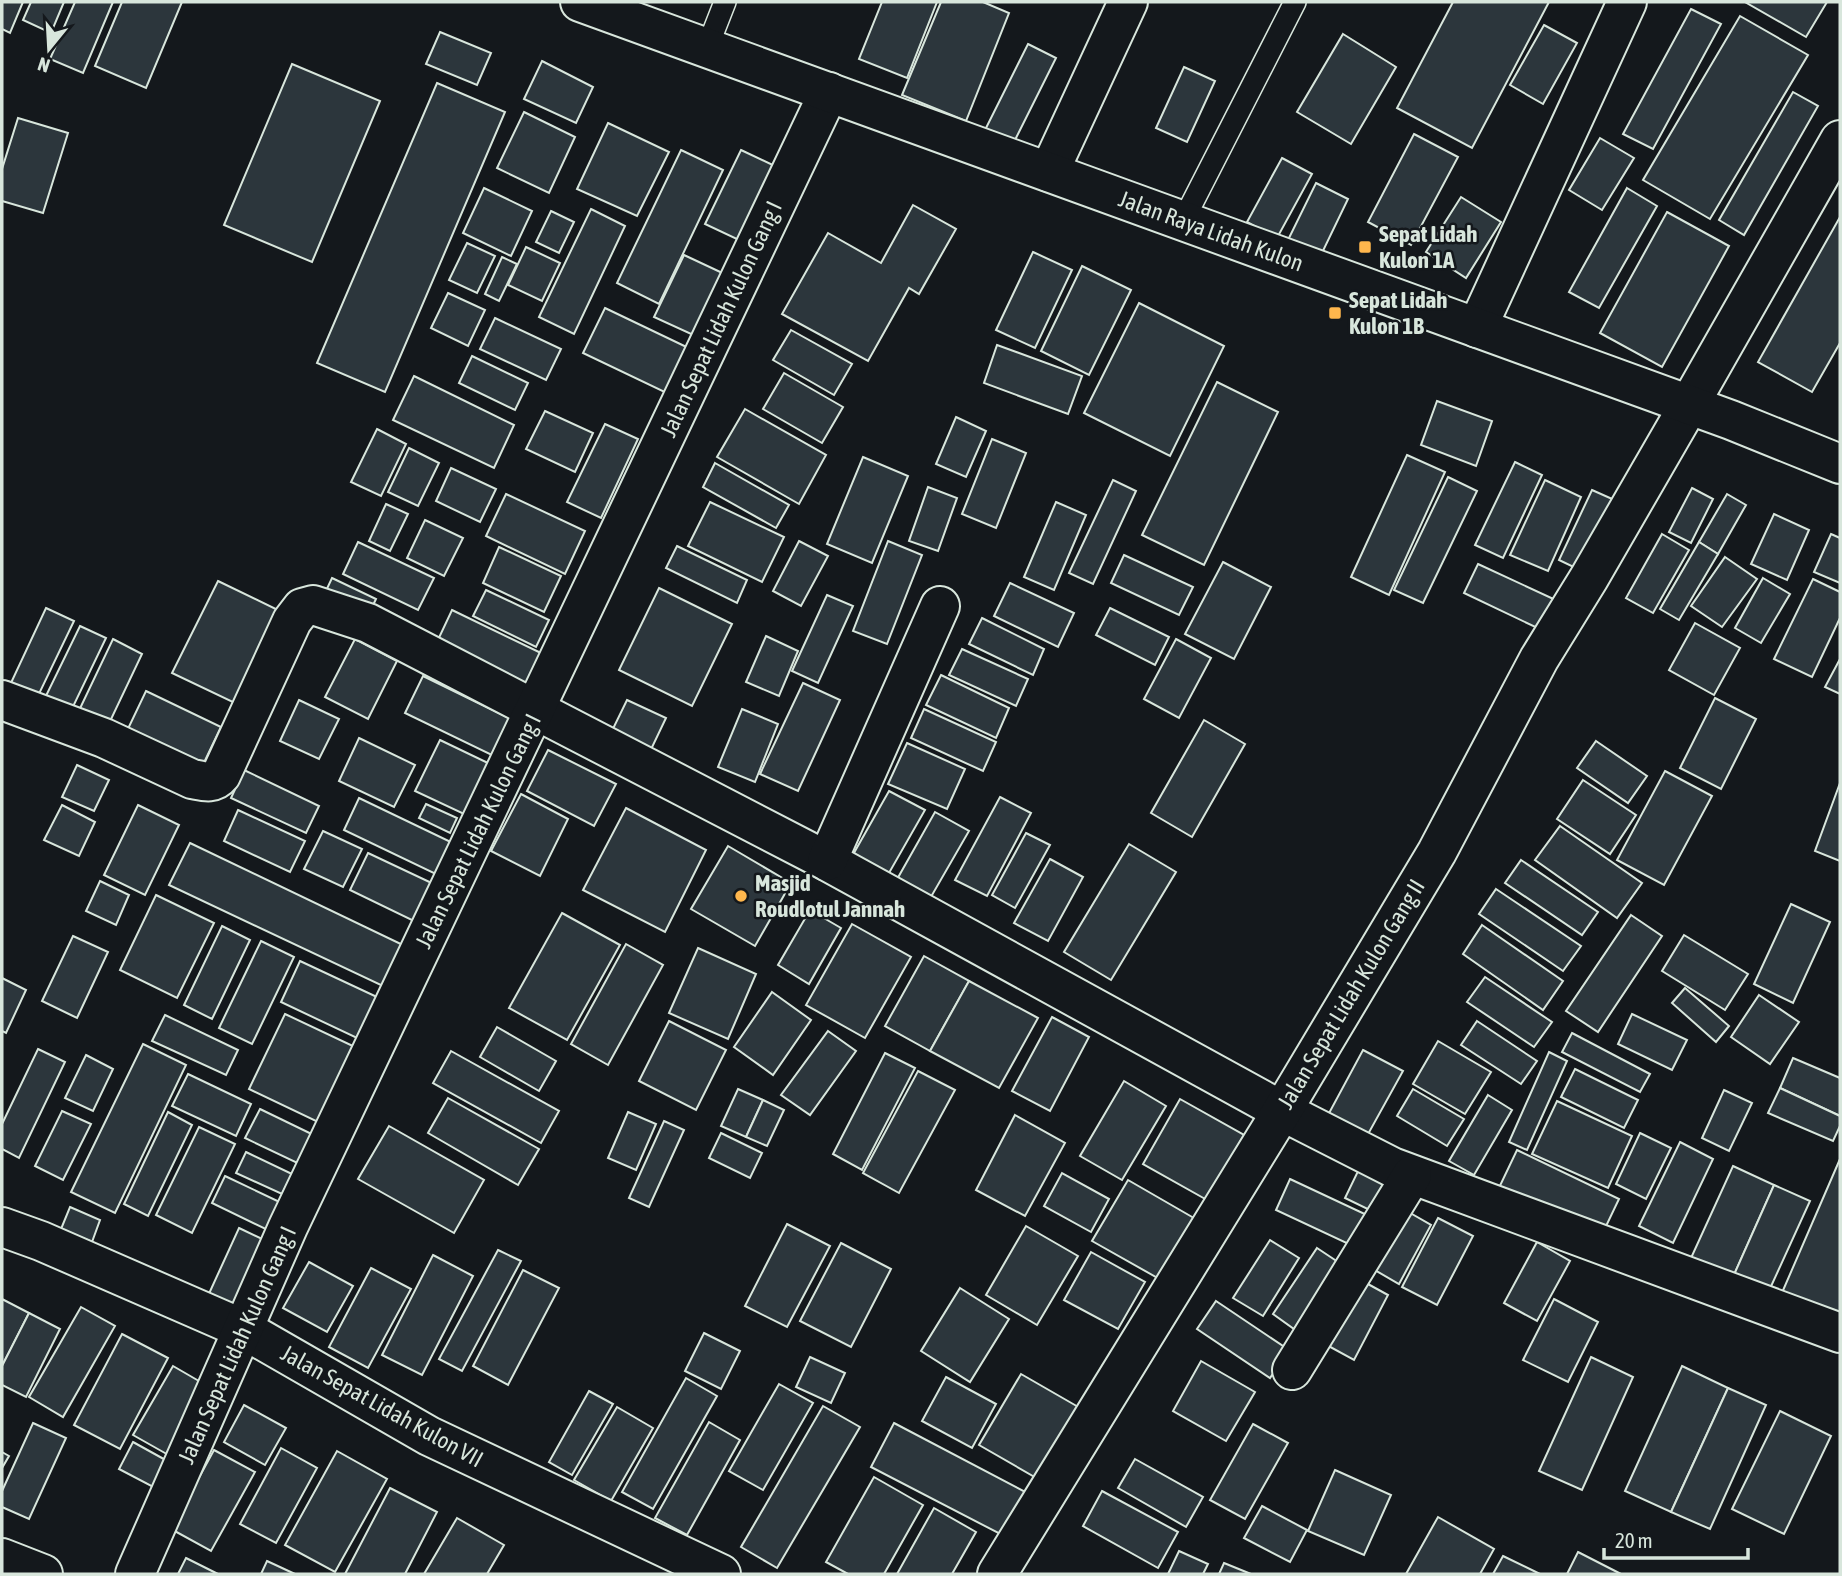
<svg xmlns="http://www.w3.org/2000/svg" width="1842" height="1576" font-family="'Asap Condensed',sans-serif">
<style>
.building{fill:#2c363c;stroke:#d8e6dc;stroke-width:2}
.lines{fill:none;stroke-linecap:round;stroke-linejoin:round}
.service-casing{stroke:#d8e6dc;stroke-width:24}
.minor-casing{stroke:#d8e6dc;stroke-width:42}
.tertiary-casing{stroke:#d8e6dc;stroke-width:42}
.secondary-casing{stroke:#d8e6dc;stroke-width:42}
.service{stroke:#14181c;stroke-width:21}
.minor{stroke:#14181c;stroke-width:38}
.tertiary{stroke:#14181c;stroke-width:38}
.secondary{stroke:#14181c;stroke-width:38}
.poi-dot{fill:#ffb74d;stroke:#14181c;stroke-width:2.5}
.labels{text-anchor:middle;stroke-width:5;stroke-linejoin:round;paint-order:stroke}
.street-label{font-size:23px;fill:#d8e6dc;stroke:#14181c}
.poi-label{font-size:23px;font-weight:bold;fill:#d8e6dc;stroke:#14181c;text-anchor:start}
</style>
<rect width="100%" height="100%" fill="#14181c"/>
<g class="building">
<path d="M2 2H23L10 33 2 29Z"/>
<path d="M31 2H64L51 33 23 20Z"/>
<path d="M75 2H113L83 73 50 59Z"/>
<path d="M122 2H182L146 88 95 66Z"/>
<path d="M882 2H937L907 78 859 59Z"/>
<path d="M941 2H983L1009 13 966 121 902 95Z"/>
<path d="M1453 2H1549L1472 148 1397 108Z"/>
<path d="M1745 2H1827L1806 37Z"/>
<path d="M1691 9 1721 24 1653 149 1623 134Z"/>
<path d="M1740 16 1808 55 1710 219 1643 180Z"/>
<path d="M1544 25 1577 43 1543 104 1510 85Z"/>
<path d="M440 32 491 53 477 85 426 64Z"/>
<path d="M1343 34 1396 67 1351 144 1297 112Z"/>
<path d="M1028 44 1056 58 1011 148 983 134Z"/>
<path d="M542 61 593 87 576 123 524 99Z"/>
<path d="M292 64 380 101 312 262 224 225Z"/>
<path d="M1184 67 1215 81 1187 142 1156 128Z"/>
<path d="M437 83 505 112 385 392 317 363Z"/>
<path d="M1793 92 1818 106 1744 235 1719 220Z"/>
<path d="M524 112 575 137 549 193 497 168Z"/>
<path d="M18 118 68 133 43 213 2 201V169Z"/>
<path d="M608 123 669 152 637 216 577 189Z"/>
<path d="M1414 134 1458 157 1411 245 1368 222Z"/>
<path d="M1600 138 1634 158 1602 210 1569 190Z"/>
<path d="M681 150 723 170 659 304 617 283Z"/>
<path d="M741 150 777 167 741 241 705 224Z"/>
<path d="M1282 158 1312 174 1277 238 1247 222Z"/>
<path d="M1316 183 1348 199 1320 257 1287 242Z"/>
<path d="M484 188 532 211 511 256 463 233Z"/>
<path d="M1627 188 1657 206 1599 308 1569 292Z"/>
<path d="M1461 197 1501 222 1466 278 1426 252Z"/>
<path d="M913 205 956 229 919 294 909 288 868 361 782 314 828 233 881 263Z"/>
<path d="M591 209 625 226 574 334 539 317Z"/>
<path d="M551 211 574 222 559 253 536 242Z"/>
<path d="M1667 212 1729 246 1662 367 1600 333Z"/>
<path d="M1840 217V343L1812 392 1758 362Z"/>
<path d="M467 243 495 256 477 293 449 280Z"/>
<path d="M526 247 560 263 542 301 508 285Z"/>
<path d="M1033 252 1072 270 1035 348 996 330Z"/>
<path d="M684 255 731 277 702 339 654 317Z"/>
<path d="M502 257 517 264 499 301 485 294Z"/>
<path d="M1082 266 1131 290 1089 375 1041 351Z"/>
<path d="M448 293 485 310 468 346 431 328Z"/>
<path d="M1139 303 1224 346 1170 456 1084 413Z"/>
<path d="M605 308 697 352 675 397 583 353Z"/>
<path d="M495 318 561 349 546 380 480 349Z"/>
<path d="M791 330 852 364 834 395 773 360Z"/>
<path d="M997 345 1082 376 1068 414 984 383Z"/>
<path d="M472 356 528 383 515 410 459 383Z"/>
<path d="M784 373 843 407 822 443 763 409Z"/>
<path d="M414 376 514 425 494 468 393 420Z"/>
<path d="M1217 382 1278 412 1204 565 1142 535Z"/>
<path d="M1437 401 1492 421 1476 466 1421 445Z"/>
<path d="M745 409 826 455 799 504 717 457Z"/>
<path d="M545 411 593 433 575 472 526 449Z"/>
<path d="M956 417 986 431 966 477 936 464Z"/>
<path d="M605 424 638 439 601 518 567 502Z"/>
<path d="M377 429 406 444 381 496 351 482Z"/>
<path d="M992 439 1026 453 996 528 962 514Z"/>
<path d="M409 448 439 463 418 506 388 492Z"/>
<path d="M1407 455 1445 472 1389 595 1351 577Z"/>
<path d="M863 457 908 476 872 563 827 544Z"/>
<path d="M1515 462 1542 475 1503 558 1475 545Z"/>
<path d="M715 463 789 505 776 528 703 487Z"/>
<path d="M451 468 496 489 480 522 436 501Z"/>
<path d="M1448 477 1477 491 1423 603 1394 590Z"/>
<path d="M1113 480 1136 491 1093 584 1069 573Z"/>
<path d="M1545 480 1581 497 1548 571 1510 555Z"/>
<path d="M928 487 957 498 938 551 909 541Z"/>
<path d="M1692 488 1713 499 1691 543 1669 532Z"/>
<path d="M1592 490 1619 502 1586 573 1559 560Z"/>
<path d="M506 494 585 531 565 574 486 536Z"/>
<path d="M1727 494 1746 505 1718 554 1699 542Z"/>
<path d="M710 502 784 537 762 582 688 546Z"/>
<path d="M1056 502 1086 515 1054 590 1024 577Z"/>
<path d="M386 504 408 514 390 551 369 541Z"/>
<path d="M1774 514 1809 530 1787 580 1751 564Z"/>
<path d="M425 520 463 538 444 576 407 558Z"/>
<path d="M1662 534 1689 550 1653 613 1626 598Z"/>
<path d="M1831 534 1840 538V583L1814 572Z"/>
<path d="M799 541 828 556 801 606 773 591Z"/>
<path d="M888 541 922 555 887 644 853 631Z"/>
<path d="M358 542 434 578 418 610 343 574Z"/>
<path d="M1699 542 1718 554 1679 620 1660 609Z"/>
<path d="M677 546 747 580 737 603 666 568Z"/>
<path d="M499 547 561 576 544 612 483 583Z"/>
<path d="M1124 555 1193 587 1179 615 1111 583Z"/>
<path d="M1725 557 1757 579 1722 627 1691 606Z"/>
<path d="M1223 562 1271 587 1234 659 1185 634Z"/>
<path d="M1478 564 1560 602 1546 632 1464 593Z"/>
<path d="M332 578 376 599 367 618 323 597Z"/>
<path d="M1763 578 1790 594 1761 643 1735 628Z"/>
<path d="M1813 579 1840 592V618L1812 677 1774 659Z"/>
<path d="M218 581 284 613 239 705 172 673Z"/>
<path d="M1010 583 1074 613 1058 647 994 616Z"/>
<path d="M659 588 732 624 692 706 619 670Z"/>
<path d="M486 590 549 620 536 647 473 616Z"/>
<path d="M827 595 853 606 818 683 792 671Z"/>
<path d="M46 608 74 621 37 698 10 685Z"/>
<path d="M1110 608 1169 637 1155 665 1096 635Z"/>
<path d="M452 610 541 653 525 686 436 644Z"/>
<path d="M982 618 1044 649 1033 675 969 644Z"/>
<path d="M1695 623 1740 648 1714 695 1669 670Z"/>
<path d="M80 626 106 638 69 715 43 702Z"/>
<path d="M766 636 798 651 779 696 746 682Z"/>
<path d="M113 639 142 654 104 734 74 721Z"/>
<path d="M355 639 397 661 368 719 325 697Z"/>
<path d="M1176 639 1211 658 1179 718 1144 699Z"/>
<path d="M962 649 1028 679 1016 706 949 675Z"/>
<path d="M1840 659V694L1825 687Z"/>
<path d="M941 675 1009 708 996 738 926 705Z"/>
<path d="M423 676 517 722 500 759 405 713Z"/>
<path d="M803 683 840 700 798 791 760 774Z"/>
<path d="M146 691 221 727 200 771 125 735Z"/>
<path d="M1715 698 1756 719 1721 789 1680 768Z"/>
<path d="M299 700 339 719 319 759 280 741Z"/>
<path d="M627 700 666 718 645 762 606 743Z"/>
<path d="M742 709 778 724 755 782 718 767Z"/>
<path d="M924 709 996 742 983 771 911 738Z"/>
<path d="M1204 720 1245 744 1192 837 1151 813Z"/>
<path d="M359 738 415 765 394 807 339 781Z"/>
<path d="M440 740 488 763 464 814 415 791Z"/>
<path d="M1596 741 1647 776 1628 803 1577 768Z"/>
<path d="M907 743 965 769 947 809 888 784Z"/>
<path d="M548 750 616 784 594 826 527 791Z"/>
<path d="M77 765 109 780 94 811 62 797Z"/>
<path d="M244 770 319 806 306 833 231 798Z"/>
<path d="M1665 771 1712 796 1664 885 1617 860Z"/>
<path d="M1583 780 1636 815 1610 854 1557 819Z"/>
<path d="M1840 783V861L1815 851Z"/>
<path d="M889 791 925 810 881 887 846 867Z"/>
<path d="M521 794 568 819 540 876 491 851Z"/>
<path d="M1000 797 1031 813 987 896 955 880Z"/>
<path d="M359 798 457 845 442 877 344 830Z"/>
<path d="M426 804 457 818 450 833 419 818Z"/>
<path d="M62 805 95 822 79 856 44 840Z"/>
<path d="M138 805 179 825 145 895 104 875Z"/>
<path d="M626 808 706 850 665 932 583 890Z"/>
<path d="M238 810 305 841 290 872 224 841Z"/>
<path d="M935 812 969 831 924 909 891 890Z"/>
<path d="M1560 826 1642 883 1617 918 1535 860Z"/>
<path d="M323 831 362 849 343 887 304 869Z"/>
<path d="M1026 833 1050 845 1015 908 992 895Z"/>
<path d="M190 843 405 946 385 987 169 885Z"/>
<path d="M1129 844 1176 872 1111 980 1064 952Z"/>
<path d="M728 846 791 883 755 946 691 909Z"/>
<path d="M368 853 438 886 420 924 350 890Z"/>
<path d="M1050 859 1083 877 1048 941 1014 923Z"/>
<path d="M1521 860 1598 912 1582 935 1505 883Z"/>
<path d="M100 881 129 895 116 925 86 911Z"/>
<path d="M1496 889 1581 946 1563 971 1479 914Z"/>
<path d="M156 895 214 923 177 998 120 970Z"/>
<path d="M1791 904 1830 922 1793 1003 1754 984Z"/>
<path d="M810 910 841 928 809 984 778 965Z"/>
<path d="M562 913 620 945 567 1040 509 1008Z"/>
<path d="M1631 915 1662 936 1598 1032 1566 1011Z"/>
<path d="M852 924 911 957 865 1038 806 1005Z"/>
<path d="M1482 925 1563 981 1543 1010 1463 954Z"/>
<path d="M222 926 250 940 212 1019 184 1005Z"/>
<path d="M1684 935 1748 974 1725 1010 1662 971Z"/>
<path d="M73 936 108 952 77 1018 42 1001Z"/>
<path d="M261 941 294 957 252 1044 219 1028Z"/>
<path d="M626 944 663 965 608 1065 571 1044Z"/>
<path d="M698 948 756 974 728 1039 669 1013Z"/>
<path d="M924 956 969 981 930 1051 885 1026Z"/>
<path d="M300 961 377 997 357 1038 281 1002Z"/>
<path d="M1485 977 1552 1022 1534 1047 1467 1002Z"/>
<path d="M2 978 26 990 6 1033 2 1031Z"/>
<path d="M969 981 1038 1018 999 1088 930 1051Z"/>
<path d="M1685 988 1729 1026 1716 1042 1672 1003Z"/>
<path d="M772 992 811 1020 773 1075 734 1047Z"/>
<path d="M1759 995 1799 1022 1770 1064 1731 1037Z"/>
<path d="M285 1014 355 1047 318 1122 249 1089Z"/>
<path d="M1632 1014 1687 1040 1672 1070 1618 1044Z"/>
<path d="M165 1015 238 1050 226 1075 152 1041Z"/>
<path d="M1052 1017 1089 1037 1050 1111 1012 1091Z"/>
<path d="M669 1021 726 1050 696 1110 639 1081Z"/>
<path d="M1477 1021 1537 1061 1521 1084 1461 1045Z"/>
<path d="M497 1027 556 1061 539 1091 480 1057Z"/>
<path d="M828 1031 856 1051 810 1115 781 1095Z"/>
<path d="M1572 1033 1650 1074 1640 1092 1562 1052Z"/>
<path d="M1438 1041 1491 1072 1465 1114 1413 1084Z"/>
<path d="M143 1044 186 1065 115 1213 71 1192Z"/>
<path d="M38 1049 65 1062 19 1158 2 1149V1124Z"/>
<path d="M1363 1050 1403 1071 1367 1136 1328 1115Z"/>
<path d="M451 1051 559 1111 541 1143 433 1083Z"/>
<path d="M1549 1052 1567 1061 1527 1150 1509 1142Z"/>
<path d="M885 1053 915 1068 862 1170 833 1154Z"/>
<path d="M86 1055 113 1069 93 1111 65 1098Z"/>
<path d="M1793 1058 1840 1078V1116L1780 1088Z"/>
<path d="M1575 1069 1638 1100 1624 1128 1561 1097Z"/>
<path d="M918 1071 955 1090 899 1193 863 1173Z"/>
<path d="M188 1074 251 1104 236 1136 172 1106Z"/>
<path d="M1124 1081 1166 1106 1122 1180 1080 1156Z"/>
<path d="M1780 1088 1840 1116V1126L1833 1141 1768 1113Z"/>
<path d="M738 1089 763 1100 746 1137 721 1126Z"/>
<path d="M1413 1089 1464 1119 1447 1146 1397 1116Z"/>
<path d="M1724 1090 1752 1103 1729 1151 1702 1138Z"/>
<path d="M1488 1095 1512 1110 1474 1175 1449 1161Z"/>
<path d="M448 1098 539 1149 518 1185 428 1133Z"/>
<path d="M1180 1099 1244 1135 1207 1200 1143 1164Z"/>
<path d="M763 1100 784 1110 767 1146 746 1137Z"/>
<path d="M1557 1101 1632 1136 1608 1188 1532 1154Z"/>
<path d="M260 1109 324 1140 310 1169 245 1138Z"/>
<path d="M62 1111 91 1124 63 1180 35 1166Z"/>
<path d="M168 1112 192 1125 148 1216 124 1204Z"/>
<path d="M628 1112 656 1124 636 1170 608 1158Z"/>
<path d="M1015 1115 1065 1143 1025 1216 976 1190Z"/>
<path d="M664 1121 684 1130 649 1207 629 1198Z"/>
<path d="M389 1126 484 1180 454 1233 358 1179Z"/>
<path d="M199 1127 235 1144 192 1233 156 1215Z"/>
<path d="M721 1133 762 1153 750 1178 709 1158Z"/>
<path d="M1640 1133 1671 1148 1646 1199 1616 1184Z"/>
<path d="M1680 1142 1713 1159 1673 1243 1639 1226Z"/>
<path d="M1517 1150 1619 1199 1598 1243 1496 1194Z"/>
<path d="M246 1152 292 1174 282 1194 236 1173Z"/>
<path d="M1840 1159V1321L1781 1295Z"/>
<path d="M1361 1165 1400 1185 1384 1217 1345 1198Z"/>
<path d="M1733 1166 1774 1185 1733 1277 1691 1258Z"/>
<path d="M1062 1173 1109 1199 1091 1232 1044 1206Z"/>
<path d="M225 1176 288 1206 274 1233 212 1203Z"/>
<path d="M1290 1179 1369 1216 1355 1247 1276 1210Z"/>
<path d="M1128 1180 1206 1225 1170 1285 1092 1241Z"/>
<path d="M1774 1185 1810 1201 1768 1293 1733 1277Z"/>
<path d="M70 1207 100 1220 92 1242 61 1229Z"/>
<path d="M1405 1210 1431 1225 1399 1284 1373 1269Z"/>
<path d="M1438 1218 1473 1236 1437 1305 1402 1287Z"/>
<path d="M787 1224 830 1246 787 1327 745 1306Z"/>
<path d="M1026 1226 1078 1256 1037 1325 986 1295Z"/>
<path d="M239 1228 277 1246 244 1314 207 1298Z"/>
<path d="M1270 1240 1299 1258 1263 1316 1233 1298Z"/>
<path d="M1537 1242 1570 1261 1537 1321 1504 1303Z"/>
<path d="M841 1243 891 1269 851 1347 800 1321Z"/>
<path d="M1317 1248 1338 1262 1294 1329 1273 1314Z"/>
<path d="M498 1250 521 1261 462 1371 439 1359Z"/>
<path d="M1091 1252 1145 1282 1118 1329 1064 1300Z"/>
<path d="M433 1255 473 1276 422 1375 382 1355Z"/>
<path d="M309 1262 353 1286 327 1332 283 1308Z"/>
<path d="M371 1268 411 1289 368 1368 329 1347Z"/>
<path d="M523 1270 559 1288 508 1385 473 1366Z"/>
<path d="M1357 1278 1388 1295 1354 1360 1323 1343Z"/>
<path d="M960 1288 1009 1319 970 1382 921 1351Z"/>
<path d="M2 1299 29 1313 2 1366Z"/>
<path d="M1554 1299 1598 1322 1568 1382 1523 1360Z"/>
<path d="M1216 1301 1289 1350 1270 1378 1197 1329Z"/>
<path d="M81 1307 115 1326 63 1417 29 1397Z"/>
<path d="M29 1313 60 1329 26 1397 2 1385V1366Z"/>
<path d="M704 1333 740 1351 721 1389 685 1371Z"/>
<path d="M122 1334 168 1358 120 1449 74 1425Z"/>
<path d="M810 1357 845 1373 831 1403 796 1387Z"/>
<path d="M1591 1357 1633 1377 1582 1490 1539 1471Z"/>
<path d="M1201 1361 1255 1392 1226 1441 1173 1411Z"/>
<path d="M173 1366 211 1388 172 1457 133 1435Z"/>
<path d="M1682 1366 1728 1388 1671 1512 1625 1491Z"/>
<path d="M1021 1374 1087 1412 1045 1483 979 1445Z"/>
<path d="M946 1377 996 1404 972 1448 922 1421Z"/>
<path d="M686 1378 717 1396 653 1509 622 1492Z"/>
<path d="M779 1384 813 1403 763 1490 729 1471Z"/>
<path d="M1728 1388 1766 1405 1710 1529 1671 1512Z"/>
<path d="M589 1391 613 1404 572 1475 549 1462Z"/>
<path d="M244 1405 286 1428 265 1465 224 1442Z"/>
<path d="M823 1406 860 1427 777 1568 741 1547Z"/>
<path d="M617 1407 653 1428 611 1501 574 1480Z"/>
<path d="M1780 1411 1831 1436 1784 1534 1732 1509Z"/>
<path d="M709 1422 740 1440 687 1535 655 1518Z"/>
<path d="M33 1423 66 1438 29 1519 2 1507V1491Z"/>
<path d="M894 1423 1033 1496 1010 1539 871 1467Z"/>
<path d="M1253 1424 1288 1443 1245 1519 1210 1500Z"/>
<path d="M133 1442 171 1463 157 1489 119 1469Z"/>
<path d="M281 1448 317 1468 276 1543 240 1524Z"/>
<path d="M214 1450 255 1472 211 1551 171 1529Z"/>
<path d="M337 1451 387 1479 335 1572 285 1545Z"/>
<path d="M2 1452 9 1456 2 1468Z"/>
<path d="M1135 1459 1203 1497 1186 1527 1118 1488Z"/>
<path d="M1335 1470 1391 1495 1364 1555 1308 1531Z"/>
<path d="M874 1477 923 1505 884 1574H848L826 1562Z"/>
<path d="M390 1488 437 1512 405 1574H345Z"/>
<path d="M1102 1491 1178 1532 1158 1568 1083 1526Z"/>
<path d="M1262 1506 1307 1530 1290 1562 1244 1538Z"/>
<path d="M934 1508 976 1532 952 1574H897Z"/>
<path d="M1438 1517 1494 1549 1480 1574H1406Z"/>
<path d="M457 1518 504 1545 487 1574H424Z"/>
<path d="M1179 1551 1208 1564 1203 1574H1168Z"/>
<path d="M1578 1552 1621 1574H1567Z"/>
<path d="M1503 1556 1540 1574H1493Z"/>
<path d="M186 1558 218 1574H178Z"/>
<path d="M267 1561 295 1574H261Z"/>
<path d="M1224 1563 1251 1574H1219Z"/>
</g>
<g class="lines">
<defs>
<g id="service">
<path d="M707 48 725 2"/>
<path d="M1183 221 1295 2"/>
</g>
<g id="minor">
<path d="M1049 172 1128 2"/>
<path d="M1477 328 1627 2"/>
<path d="M2 700 104 738 192 779C203 781 213 785 221 775L292 621 302 608 313 605 368 623 827 861 1282 1111 1392 1167 1840 1333"/>
<path d="M827 861 940 606"/>
<path d="M2 1227 41 1241 243 1329 429 1436 721 1574"/>
<path d="M1292 1370 1412 1175"/>
<path d="M2 1558 43 1574"/>
<path d="M135 1574 288 1227 829 92"/>
<path d="M997 1574 1282 1111 1437 852 1539 659 1589 578 1689 405"/>
</g>
<path id="tertiary" d="M1689 405 1840 140"/>
<path id="secondary" d="M580 2 1731 420 1840 464"/>
</defs>
<use href="#service" class="service-casing"/>
<use href="#minor" class="minor-casing"/>
<use href="#tertiary" class="tertiary-casing"/>
<use href="#secondary" class="secondary-casing"/>
<use href="#service" class="service"/>
<use href="#minor" class="minor"/>
<use href="#tertiary" class="tertiary"/>
<use href="#secondary" class="secondary"/>
</g>
<g class="poi-dot">
<rect x="1358" y="240" width="14" height="14" rx="3.5"/>
<rect x="1328" y="306" width="14" height="14" rx="3.5"/>
<circle cx="741" cy="896" r="7"/>
</g>
<g class="labels">
<g class="street-label">
<text transform="translate(1211 231) rotate(20)" y="8">Jalan Raya Lidah Kulon</text>
<text transform="translate(721 319) rotate(-65)" y="8">Jalan Sepat Lidah Kulon Gang I</text>
<text transform="translate(478 831) rotate(-64)" y="8">Jalan Sepat Lidah Kulon Gang I</text>
<text transform="translate(1351 994) rotate(-59)" y="8">Jalan Sepat Lidah Kulon Gang II</text>
<text transform="translate(237 1345) rotate(-66)" y="8">Jalan Sepat Lidah Kulon Gang I</text>
<text transform="translate(382 1406) rotate(29)" y="8">Jalan Sepat Lidah Kulon VII</text>
</g>
<g class="poi-label">
<text x="1379" y="242">Sepat Lidah<tspan x="1379" dy="26">Kulon 1A</tspan></text>
<text x="1349" y="308">Sepat Lidah<tspan x="1349" dy="26">Kulon 1B</tspan></text>
<text x="755" y="891">Masjid<tspan x="755" dy="26">Roudlotul Jannah</tspan></text>
</g>
</g>
<rect width="1842" height="1576" fill="none" stroke="#d8e6dc" stroke-width="7"/>
<g transform="translate(49 49) rotate(198)" stroke="#14181c" stroke-width="5" paint-order="stroke">
<path d="M0-5L12 26L0 18L-12 26Z" fill="#d8e6dc"/>
<text y="-10" font-size="19" font-weight="bold" text-anchor="middle" fill="#d8e6dc">N</text>
</g>
<path d="M1604 1548v10h144v-10" fill="none" stroke="#d8e6dc" stroke-width="3.5"/>
<text x="1615" y="1548" font-size="21" fill="#d8e6dc" stroke="#14181c" stroke-width="5" paint-order="stroke">20 m</text>
</svg>
